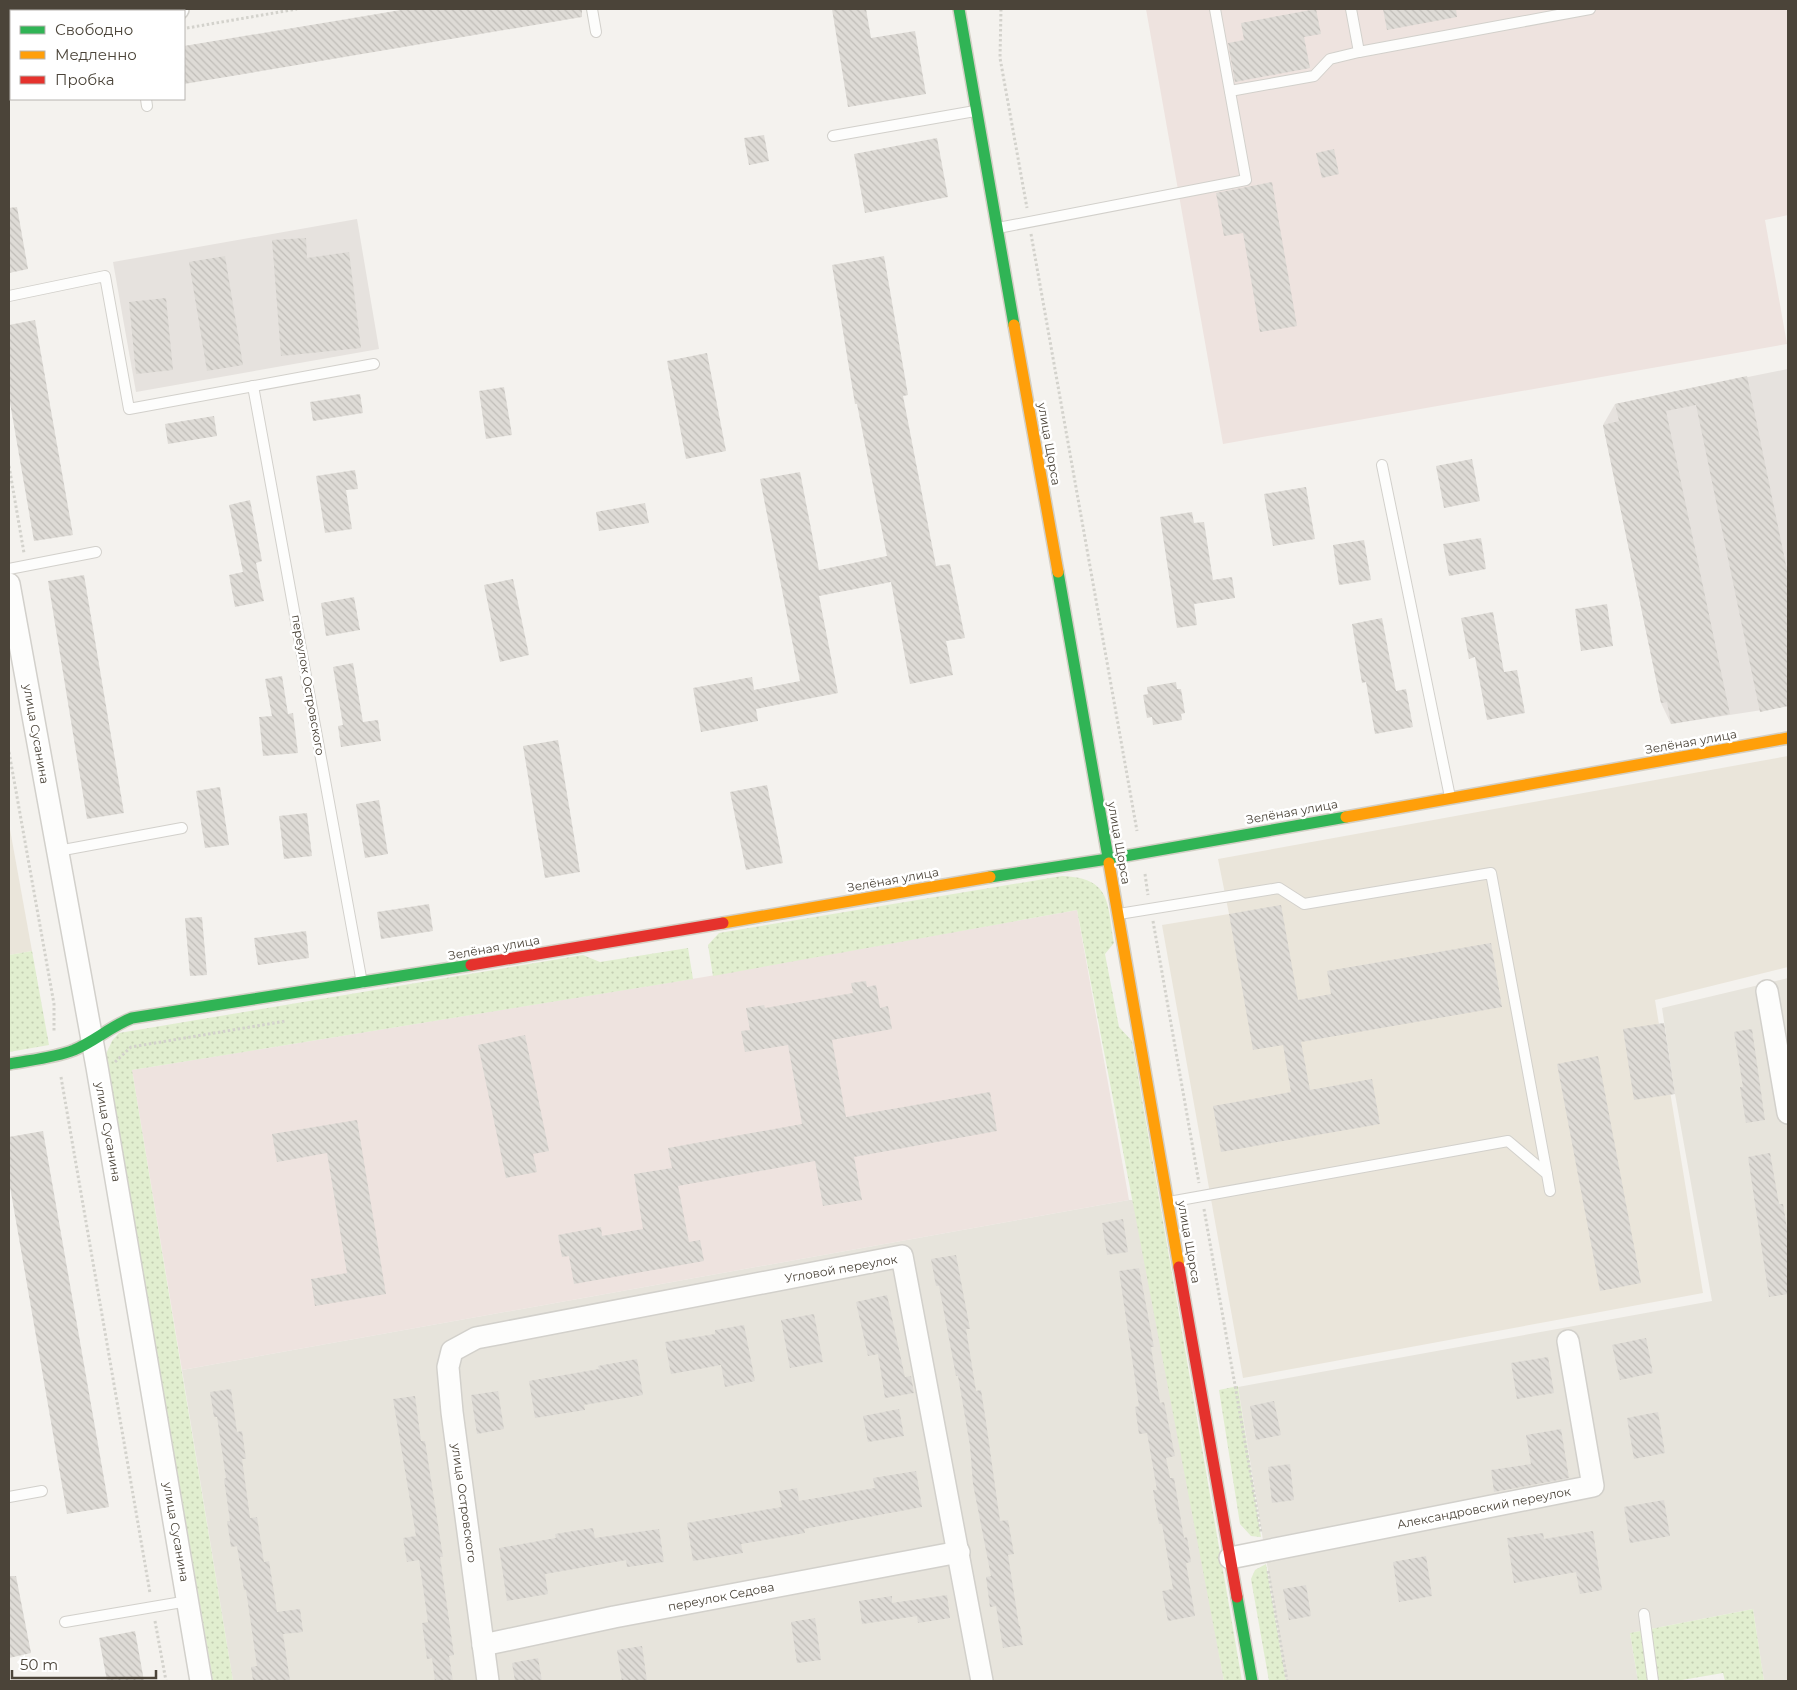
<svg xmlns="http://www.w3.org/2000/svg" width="1797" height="1690" font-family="Montserrat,sans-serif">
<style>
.residential{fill:#e7e4dc}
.industrial{fill:#e6e2de}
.education{fill:#eae5da}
.medical{fill:#eee3df}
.grass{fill:url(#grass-dots)}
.building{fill:url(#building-back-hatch)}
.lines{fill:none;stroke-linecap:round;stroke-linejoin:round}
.lane-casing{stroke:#d2d0cb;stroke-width:12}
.street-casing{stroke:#d2d0cb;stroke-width:24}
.fast-casing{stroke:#d3cfc5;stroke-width:14}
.slow-casing{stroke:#d3cfc5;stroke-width:14}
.jam-casing{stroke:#d3cfc5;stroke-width:14}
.path{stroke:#d3d2cc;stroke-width:3;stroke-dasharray:2.5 2.5;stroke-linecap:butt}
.lane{stroke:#fdfdfc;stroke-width:10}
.street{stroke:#fdfdfc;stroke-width:21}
.fast{stroke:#30b455;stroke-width:11}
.slow{stroke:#ff9f0a;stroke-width:11}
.jam{stroke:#e5322d;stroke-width:11}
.labels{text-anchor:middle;stroke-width:5;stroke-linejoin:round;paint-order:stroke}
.street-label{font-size:12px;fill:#4b4439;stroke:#fff}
</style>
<defs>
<pattern id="grass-dots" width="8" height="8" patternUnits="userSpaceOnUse" patternTransform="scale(1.25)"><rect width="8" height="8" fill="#e1eecf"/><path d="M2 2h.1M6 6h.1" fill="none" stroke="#c3cdb2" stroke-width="1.8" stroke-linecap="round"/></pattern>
<pattern id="building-back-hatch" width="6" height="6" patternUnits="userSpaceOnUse" patternTransform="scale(1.25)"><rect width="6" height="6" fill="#dedbd6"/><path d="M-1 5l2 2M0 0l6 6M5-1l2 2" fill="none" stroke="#c0bdb8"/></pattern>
</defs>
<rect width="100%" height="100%" fill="#f4f2ee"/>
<g class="residential">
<path d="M1788 978V1681H1764L1753 1609 1630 1633 1638 1681H1286L1238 1387 1712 1301 1675 1094 1662 1008Z"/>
<path d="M1129 1200H1138L1224 1681H233L182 1370Z"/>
</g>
<g class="industrial">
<path d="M357 219 379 349 136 392 113 262Z"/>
<path d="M1788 369V706L1671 724 1661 703 1603 425 1615 404Z"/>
</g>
<g class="education">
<path d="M1788 756V967L1655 1000 1703 1293 1243 1378 1162 925 1229 914 1218 859Z"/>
<path d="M9 824 32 951 9 955Z"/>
</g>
<g class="medical">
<path d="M1146 9H1788V215L1765 220 1787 344 1223 444Z"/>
<path d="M1077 910 1129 1200 182 1370 132 1070 704 977Z"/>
</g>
<g class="grass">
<path d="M29 9H135L121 11H15Z"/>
<path d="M1062 876C1112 878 1107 903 1114 943L1105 954 1119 1027 1132 1041 1242 1681H1224L1077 910 713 976 708 945 719 933Z"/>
<path d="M688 948 693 979 132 1070 233 1681H213L106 1054 112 1041 119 1033 583 955 600 962Z"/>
<path d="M32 951 49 1045 9 1052V955Z"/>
<path d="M1238 1386V1387L1261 1537 1251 1536 1240 1524 1219 1390Z"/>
<path d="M1266 1564 1286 1681H1269L1251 1579 1255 1570Z"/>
<path d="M1753 1609 1764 1681H1725L1723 1673 1676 1681H1638L1630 1633Z"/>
</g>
<g class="building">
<path d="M407 9H582V17L184 84V46Z"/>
<path d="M832 9H866L871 38 915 31 926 94 848 107Z"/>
<path d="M1316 9 1321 34 1304 37 1310 68 1235 82 1228 43 1244 40 1241 23Z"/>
<path d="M1383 9H1456L1457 17 1387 30Z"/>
<path d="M764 135 769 161 749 165 744 138Z"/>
<path d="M937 138 948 197 865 213 854 154Z"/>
<path d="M1334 149 1339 174 1322 178 1316 153Z"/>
<path d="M1272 182 1297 326 1260 332 1243 233 1224 236 1216 193Z"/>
<path d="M17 207 28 269 9 273V208Z"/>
<path d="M306 238 307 258 349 252 361 348 281 356 272 240Z"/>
<path d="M225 256 243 365 207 371 189 262Z"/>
<path d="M884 256 908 395 903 396 936 566 950 564 965 638 946 641 953 675 910 684 891 582 819 596 838 693 756 709 758 721 701 732 693 688 752 677 754 690 800 681 760 479 800 472 819 570 887 556 857 404H855L832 265Z"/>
<path d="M166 298 173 370 136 374 129 302Z"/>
<path d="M35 320 73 535 34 541 9 397V325Z"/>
<path d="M707 353 726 451 686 459 667 361Z"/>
<path d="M1747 376 1788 575V706L1760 712 1696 405 1666 411 1730 714 1671 724 1667 702 1661 703 1603 425 1619 421 1615 404Z"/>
<path d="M504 387 512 435 486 439 479 391Z"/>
<path d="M360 394 363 413 313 421 310 402Z"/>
<path d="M214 416 217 436 168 444 165 424Z"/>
<path d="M1472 459 1480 501 1444 508 1436 466Z"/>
<path d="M355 470 358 489 346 490 352 529 325 533 316 476Z"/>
<path d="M1306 487 1315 539 1273 546 1264 494Z"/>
<path d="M250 500 262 561 256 563 264 601 235 607 229 575 243 572 229 505Z"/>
<path d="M645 503 649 523 599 531 596 512Z"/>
<path d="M1192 512 1194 523 1204 522 1213 580 1232 577 1235 598 1194 604 1197 625 1177 628 1160 517Z"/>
<path d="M1481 538 1486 569 1449 576 1443 544Z"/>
<path d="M1364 540 1371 580 1339 585 1333 545Z"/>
<path d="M84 575 124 813 87 819 48 581Z"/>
<path d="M513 579 529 655 500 662 484 585Z"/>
<path d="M354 597 360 630 326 636 321 603Z"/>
<path d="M1607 604 1613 646 1581 651 1575 609Z"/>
<path d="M1493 612 1504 672 1517 670 1525 713 1487 720 1475 657 1469 659 1461 618Z"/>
<path d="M1382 618 1396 691 1406 689 1413 727 1375 734 1366 682 1362 683 1352 624Z"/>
<path d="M353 663 363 722 378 720 381 741 341 747 338 726 343 725 333 667Z"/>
<path d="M282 676 288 714 293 713 298 753 263 756 259 717 272 716 265 679Z"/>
<path d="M1176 682 1177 689H1181L1185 713 1181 714 1182 720 1153 725 1152 717 1147 718 1143 695 1148 694 1147 687Z"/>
<path d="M558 740 580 872 545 878 523 746Z"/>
<path d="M767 785 783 863 746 870 730 792Z"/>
<path d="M220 787 229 845 205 848 196 791Z"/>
<path d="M379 800 388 854 365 858 356 804Z"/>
<path d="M307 813 312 856 284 859 279 816Z"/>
<path d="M429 904 433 931 381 939 377 912Z"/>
<path d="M1281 905 1298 1000 1331 994 1327 971 1491 943 1502 1007 1301 1042 1310 1090 1372 1079 1380 1124 1221 1152 1213 1106 1291 1092 1283 1045 1253 1050 1229 914Z"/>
<path d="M202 917 207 975 190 976 185 918Z"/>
<path d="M306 931 309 958 258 965 254 938Z"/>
<path d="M866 981 867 987 876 985 880 1008 888 1006 892 1029 832 1040 846 1117 990 1092 997 1131 854 1157 862 1200 823 1206 815 1161 678 1186 689 1242 700 1240 704 1261 574 1284 569 1256 562 1257 558 1235 601 1227 602 1236 643 1229 634 1174 672 1168 668 1148 802 1124 788 1045 745 1052 741 1031 750 1030 746 1008 764 1005 765 1008 853 993 851 983Z"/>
<path d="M1664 1023 1675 1094 1634 1100 1623 1029Z"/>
<path d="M1752 1029 1765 1120 1746 1123 1740 1087H1743L1734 1032Z"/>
<path d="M525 1035 549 1151 533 1154 537 1172 506 1178 478 1045Z"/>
<path d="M1598 1056 1641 1283 1600 1291 1557 1064Z"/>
<path d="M357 1120 386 1294 315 1306 311 1279 347 1273 327 1153 277 1162 272 1134Z"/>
<path d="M43 1131 109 1507 67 1514 9 1181V1137Z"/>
<path d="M1770 1153 1779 1204H1783L1788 1235V1294L1769 1297 1748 1157Z"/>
<path d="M1123 1219 1128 1252 1107 1255 1102 1223Z"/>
<path d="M956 1255 970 1329H966L976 1391 981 1390 986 1422 1000 1521 1008 1520 1014 1554 1008 1555 1019 1626H1020L1023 1645 1003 1648 996 1606 990 1607 986 1577 991 1576 973 1484 970 1446 958 1376H956L939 1286H936L931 1259Z"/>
<path d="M1139 1268 1154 1347H1151L1160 1403 1164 1402 1175 1456 1166 1458 1170 1478H1174L1184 1538 1187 1537 1191 1562 1186 1563 1195 1616 1168 1621 1162 1591 1173 1589 1162 1524H1159L1153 1490H1157L1147 1433 1139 1434 1135 1407 1139 1406 1119 1271Z"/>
<path d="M887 1295 905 1377 911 1376 914 1393 885 1398 878 1354 868 1356 856 1302Z"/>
<path d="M814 1314 823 1362 790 1368 781 1320Z"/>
<path d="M744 1325 755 1381 725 1387 721 1365 671 1374 665 1342 715 1334V1330Z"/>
<path d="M1646 1338 1653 1373 1620 1380 1612 1345Z"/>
<path d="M1548 1357 1554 1393 1517 1399 1511 1363Z"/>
<path d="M637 1359 643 1395 584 1405 585 1410 535 1418 529 1381 599 1369 598 1366Z"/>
<path d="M231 1389 237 1432 242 1431 246 1459H242L250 1518 257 1517 264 1562 269 1561 277 1612 300 1609 303 1632 283 1634 290 1681H253L251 1667 257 1666 246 1590H244L237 1546 231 1547 227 1521H230L224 1479 226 1478 217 1417H214L210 1392Z"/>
<path d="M498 1391 504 1429 477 1434 471 1395Z"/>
<path d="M415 1396 421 1441H425L443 1557H440L454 1655 449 1656 453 1681H435L432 1658 427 1659 422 1623 428 1622 419 1560 407 1562 403 1538 416 1536 393 1399Z"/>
<path d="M1274 1401 1281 1435 1256 1440 1250 1406Z"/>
<path d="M899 1409 904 1436 868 1442 863 1416Z"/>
<path d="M1658 1412 1665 1453 1634 1459 1627 1418Z"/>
<path d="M1561 1429 1569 1478 1494 1492 1491 1470 1531 1464 1526 1435Z"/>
<path d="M1290 1464 1294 1500 1272 1503 1268 1467Z"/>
<path d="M916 1471 922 1507 804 1529 805 1533 741 1544 743 1553 693 1561 687 1523 782 1507 779 1491 797 1488 799 1501 875 1488 873 1478Z"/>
<path d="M1664 1500 1670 1536 1630 1543 1624 1507Z"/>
<path d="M593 1528 595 1538 659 1529 664 1562 627 1567 626 1560 545 1574 548 1594 507 1601 499 1548 556 1538 555 1534Z"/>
<path d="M1593 1531 1602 1590 1580 1594 1576 1572 1514 1583 1507 1538 1543 1533 1544 1539Z"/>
<path d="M1426 1556 1432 1596 1399 1602 1393 1562Z"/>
<path d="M9 1576H16L31 1653 9 1658Z"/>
<path d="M1306 1585 1311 1616 1289 1620 1283 1589Z"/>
<path d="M947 1595 950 1618 918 1623 917 1616 862 1624 859 1601 892 1596V1603Z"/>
<path d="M815 1618 821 1660 797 1663 791 1622Z"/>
<path d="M135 1631 144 1681H107L99 1638Z"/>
<path d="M642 1646 647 1681H622L617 1650Z"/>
<path d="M538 1658 542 1681H515L512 1663Z"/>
</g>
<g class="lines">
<defs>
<g id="lane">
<path d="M592 9 596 32"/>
<path d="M1351 9 1359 52 1590 9"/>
<path d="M1230 91 1314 76 1330 59 1359 52"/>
<path d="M146 99 147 106"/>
<path d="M833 136 975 111"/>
<path d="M998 228 1246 180 1215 9"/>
<path d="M9 296 105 276 129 409 374 364"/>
<path d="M253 386 362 983"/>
<path d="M1382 465 1450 797"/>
<path d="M9 569 96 552"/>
<path d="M58 851 182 828"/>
<path d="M1119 914 1279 888 1304 904 1491 873 1547 1174"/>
<path d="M1169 1202 1508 1141 1547 1174 1550 1191"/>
<path d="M9 1497 42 1491"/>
<path d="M1644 1614 1653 1681"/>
<path d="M65 1622 188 1601"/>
</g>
<g id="street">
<path d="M164 11 178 9"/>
<path d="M9 39 11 38"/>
<path d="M9 584 97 1067 201 1681"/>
<path d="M1767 991 1788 1113"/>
<path d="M1230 1558 1593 1486 1568 1341"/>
<path d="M483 1645 614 1617 959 1552"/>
<path d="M488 1681 452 1412 448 1367 452 1351 476 1338 902 1256 982 1681"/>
</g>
<g id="fast">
<path d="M959 9 1014 325"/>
<path d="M1058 572 1109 863"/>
<path d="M990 877 1108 859 1346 817"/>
<path d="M9 1064C30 1060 54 1058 74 1050 95 1041 111 1026 132 1018L471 965"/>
<path d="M1237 1597 1252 1681"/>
</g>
<g id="slow">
<path d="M1014 325 1058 572"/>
<path d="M1346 817 1788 738"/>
<path d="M1109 863 1179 1267"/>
<path d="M723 923 990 877"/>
</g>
<g id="jam">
<path d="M471 965 723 923"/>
<path d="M1179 1267 1237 1597"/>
</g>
</defs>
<use href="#lane" class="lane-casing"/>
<use href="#street" class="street-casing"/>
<use href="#fast" class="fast-casing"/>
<use href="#slow" class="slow-casing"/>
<use href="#jam" class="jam-casing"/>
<g class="path">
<path d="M1001 9 1000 58 1027 208"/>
<path d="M187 28 297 9"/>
<path d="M1031 234 1137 831"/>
<path d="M9 466 24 553"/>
<path d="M9 752 54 1004V1032"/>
<path d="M1145 874 1148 895"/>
<path d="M1153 921 1199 1183"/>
<path d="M115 1062 131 1047 286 1021"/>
<path d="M61 1077 150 1593"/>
<path d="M1204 1209 1261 1533"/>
<path d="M1268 1571 1287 1681"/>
<path d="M155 1621 166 1681"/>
</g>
<use href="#lane" class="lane"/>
<use href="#street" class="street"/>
<use href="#fast" class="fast"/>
<use href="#slow" class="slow"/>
<use href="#jam" class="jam"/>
</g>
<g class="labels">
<g class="street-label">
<text transform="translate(1049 444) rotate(80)" y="4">улица Щорса</text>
<text transform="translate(308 685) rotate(80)" y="4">переулок Островского</text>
<text transform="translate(36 734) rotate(80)" y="4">улица Сусанина</text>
<text transform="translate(1691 742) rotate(-10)" y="4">Зелёная улица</text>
<text transform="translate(1292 812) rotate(-10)" y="4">Зелёная улица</text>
<text transform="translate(1119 843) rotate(80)" y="4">улица Щорса</text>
<text transform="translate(893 880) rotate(-10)" y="4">Зелёная улица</text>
<text transform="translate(494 948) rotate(-10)" y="4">Зелёная улица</text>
<text transform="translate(108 1132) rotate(80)" y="4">улица Сусанина</text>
<text transform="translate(1189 1242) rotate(80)" y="4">улица Щорса</text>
<text transform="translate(841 1269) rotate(-10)" y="4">Угловой переулок</text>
<text transform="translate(464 1503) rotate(82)" y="4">улица Островского</text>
<text transform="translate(1484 1508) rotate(-11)" y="4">Александровский переулок</text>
<text transform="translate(176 1532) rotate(80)" y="4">улица Сусанина</text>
<text transform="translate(721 1597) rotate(-11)" y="4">переулок Седова</text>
</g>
</g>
<rect width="1797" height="1690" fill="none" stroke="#4b4439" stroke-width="20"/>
<rect x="10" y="10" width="175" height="90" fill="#ffffff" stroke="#b7b4b0"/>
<rect x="20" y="26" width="25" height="8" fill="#30b455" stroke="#b7b4b0"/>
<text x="55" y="35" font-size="15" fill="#4b4439">Свободно</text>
<rect x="20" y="51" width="25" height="8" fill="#ff9f0a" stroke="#b7b4b0"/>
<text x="55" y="60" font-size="15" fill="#4b4439">Медленно</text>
<rect x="20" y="76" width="25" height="8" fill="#e5322d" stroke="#b7b4b0"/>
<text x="55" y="85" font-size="15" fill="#4b4439">Пробка</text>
<path d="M12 1670v8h144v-8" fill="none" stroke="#4b4439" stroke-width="2.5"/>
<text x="20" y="1670" font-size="15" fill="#4b4439" stroke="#ffffff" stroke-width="4" paint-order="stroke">50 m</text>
</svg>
